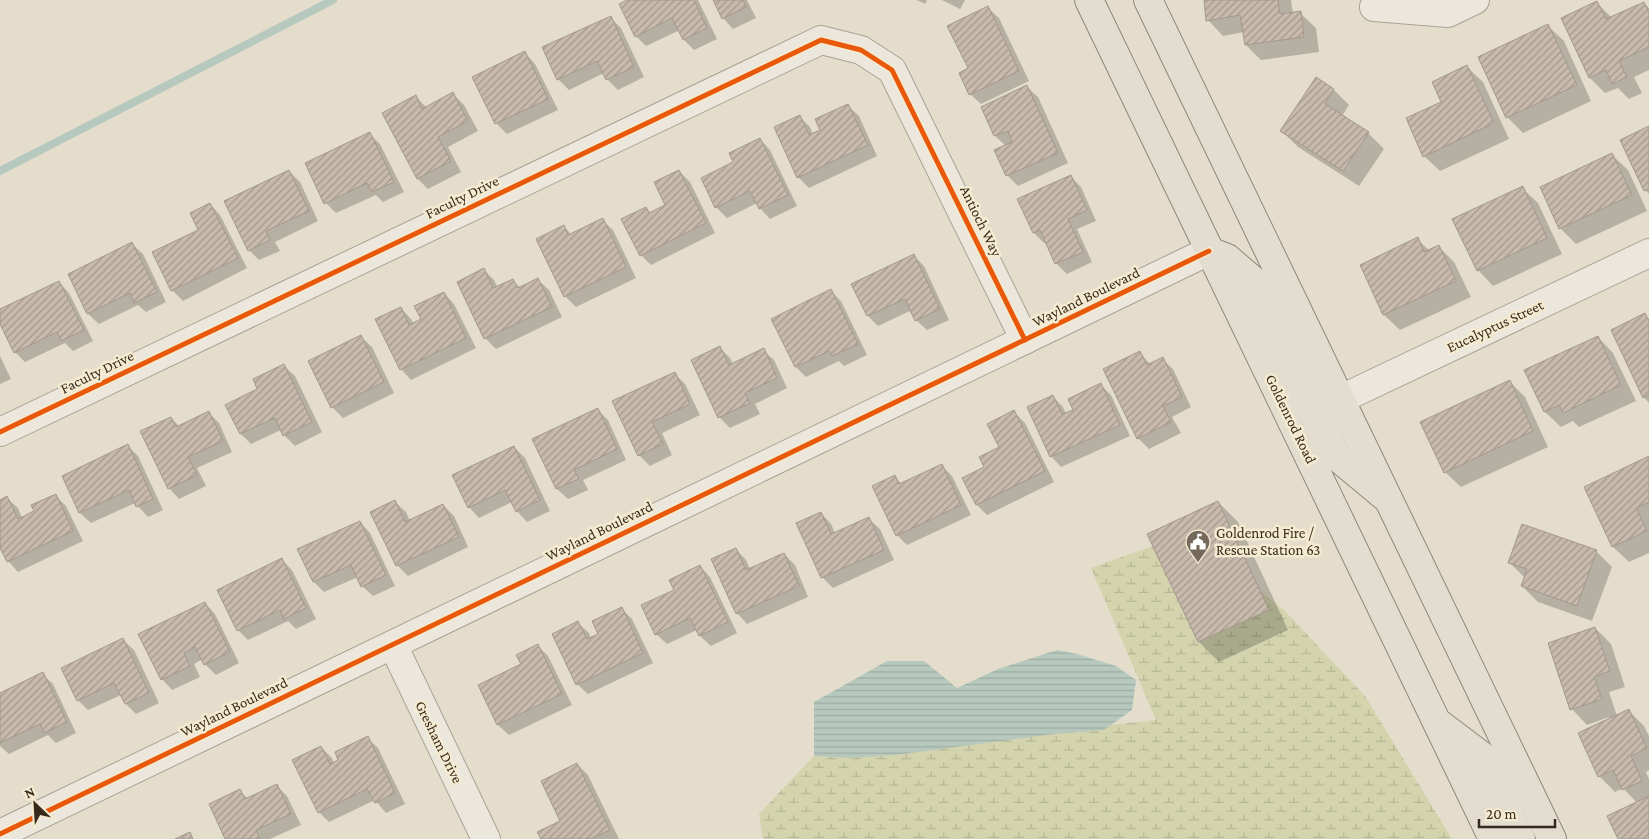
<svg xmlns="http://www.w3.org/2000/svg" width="1649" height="839" font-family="'Crimson Pro',serif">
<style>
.wetland{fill:url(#wetland-marsh)}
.water{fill:url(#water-rules)}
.shadow{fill:#0003}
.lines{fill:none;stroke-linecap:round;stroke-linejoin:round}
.stream{stroke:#b7c9be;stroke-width:8}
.building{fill:url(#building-hatch);stroke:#a4988b}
.minor-casing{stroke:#a9a295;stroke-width:30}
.major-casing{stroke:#8e877c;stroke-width:30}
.minor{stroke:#ece7dd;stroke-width:28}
.major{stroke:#e3ddcf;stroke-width:28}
.cycleway-casing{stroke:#f5ebd1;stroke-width:8}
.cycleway{stroke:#e8590c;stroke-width:5}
.labels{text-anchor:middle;stroke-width:5;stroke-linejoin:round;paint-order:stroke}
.street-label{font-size:15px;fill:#372a1d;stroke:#f5ebd1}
.poi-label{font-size:15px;fill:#372a1d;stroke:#f5ebd1;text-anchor:start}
</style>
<defs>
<pattern id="wetland-marsh" width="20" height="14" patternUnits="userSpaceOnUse" patternTransform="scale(1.25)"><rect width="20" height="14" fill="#d3d4ae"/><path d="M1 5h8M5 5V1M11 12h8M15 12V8" fill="none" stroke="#b6b695"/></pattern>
<pattern id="water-rules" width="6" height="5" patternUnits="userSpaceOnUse" patternTransform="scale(1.25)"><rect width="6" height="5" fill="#b7c9be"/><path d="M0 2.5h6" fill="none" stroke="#9eada3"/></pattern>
<pattern id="building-hatch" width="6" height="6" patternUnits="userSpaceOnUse" patternTransform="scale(1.25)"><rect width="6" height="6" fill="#c8bbad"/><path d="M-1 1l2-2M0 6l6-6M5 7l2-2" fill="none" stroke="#a3988c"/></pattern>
</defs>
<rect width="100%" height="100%" fill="#e4ddcc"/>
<path class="wetland" d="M1164 542 1214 555 1284 610 1365 696 1452 839H763L759 814 814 756 1156 720 1091 568Z"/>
<path class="water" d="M1057 650 1077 654 1116 666 1136 680 1132 710 1104 730 1053 734 895 755 849 758 814 756V702L887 661H924L957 688 998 669Z"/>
<g class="shadow">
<path d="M630 0H698L717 39 694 50 684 40 680 30 646 46 636 36Z"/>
<path d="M714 0H747L756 18 733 29 723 18Z"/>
<path d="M917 0H927L925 4Z"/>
<path d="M942 0H965L960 9Z"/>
<path d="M1205 0H1291L1293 14 1300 13 1316 28 1319 52 1261 60 1246 45 1244 32 1223 36 1208 20Z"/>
<path d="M1597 3 1612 18 1644 3 1649 8V70L1634 77 1642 93 1629 99 1618 88 1605 93 1590 78 1562 19Z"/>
<path d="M988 8 999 18 1029 81 981 104 970 94V69Z"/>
<path d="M610 17 621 28 644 77 618 90 607 79 604 73 569 90 558 79Z"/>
<path d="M1548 26 1564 41 1591 101 1523 133 1507 117Z"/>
<path d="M525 53 535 64 558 110 507 134 496 123Z"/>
<path d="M1467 67 1483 82 1509 139 1440 171 1424 156 1443 102Z"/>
<path d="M1316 79 1334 90 1349 105 1342 116 1368 133 1384 149 1359 186 1298 147 1282 131Z"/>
<path d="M1027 87 1038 97 1068 163 1018 186 1007 175 1006 146 995 136 982 107Z"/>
<path d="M453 94 464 105 478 131 448 147 461 172 428 189 418 179 384 114 416 97 427 108Z"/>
<path d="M848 106 859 116 877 156 809 188 798 177 800 117 810 127 813 134 822 130Z"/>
<path d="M1649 128V194L1645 190Z"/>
<path d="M369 134 380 144 404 192 383 202 376 195 336 213 326 203Z"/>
<path d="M760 139 770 150 797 206 770 219 760 208 757 203 727 218 716 207 735 163Z"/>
<path d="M1612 155 1628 170 1647 211 1576 244 1560 228Z"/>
<path d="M289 171 300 182 318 221 275 242 280 251 259 260 249 250Z"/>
<path d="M679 171 690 182 715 233 651 265 641 255 646 208 651 213 667 205Z"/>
<path d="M1070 176 1081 187 1096 221 1077 229 1092 262 1067 274 1056 263 1046 242 1044 243 1034 233Z"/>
<path d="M1522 188 1538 203 1562 254 1493 286 1478 270Z"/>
<path d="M210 204 220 215 247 268 183 301 172 290Z"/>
<path d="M602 220 613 230 636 278 576 307 565 296 564 227 572 235Z"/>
<path d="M1417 239 1430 251 1439 247 1454 262 1471 297 1400 330 1384 315 1361 265Z"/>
<path d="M132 244 143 254 166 302 146 312 138 305 99 324 88 314 69 274Z"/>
<path d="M914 256 924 266 949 320 927 330 916 320 912 310 878 326 868 316Z"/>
<path d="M484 270 494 280 498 288 513 281 521 288 538 280 549 290 562 317 496 349 485 338Z"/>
<path d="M59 282 69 293 93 341 73 351 65 343 25 362 15 352 0 321V311Z"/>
<path d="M831 291 841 301 867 355 844 366 839 361 806 377 796 367Z"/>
<path d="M444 293 454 304 476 348 411 380 401 369V308L411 319 414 324 423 320Z"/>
<path d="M1645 315 1649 319V403L1644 397Z"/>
<path d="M361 337 372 347 394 393 343 418 332 407Z"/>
<path d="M1598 337 1613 353 1636 401 1579 427 1573 421 1561 427 1545 412 1526 371Z"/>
<path d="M720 348 730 358 733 364 763 350 774 360 787 388 755 404 760 414 730 428 719 417Z"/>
<path d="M1139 352 1151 365 1162 359 1173 369 1191 407 1172 417 1181 433 1149 449 1138 438Z"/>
<path d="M0 356 11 379 0 384Z"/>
<path d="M284 366 295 376 322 432 295 446 284 435 281 430 251 444 241 434 259 390Z"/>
<path d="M674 373 685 384 700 415 662 433 672 455 650 466 639 455 614 402Z"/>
<path d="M1510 382 1525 397 1548 447 1461 487 1445 472Z"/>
<path d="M1101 385 1111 395 1130 436 1061 467 1051 456 1052 396 1063 407 1066 414 1074 410Z"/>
<path d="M598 410 608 420 626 460 583 480 588 490 568 499 557 489 534 440Z"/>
<path d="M208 412 219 423 232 452 197 468 206 486 179 499 169 488 171 418 179 426Z"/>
<path d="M1014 412 1025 423 1054 482 987 515 977 505 985 467 1001 448Z"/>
<path d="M128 446 138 456 163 510 148 517 135 503 91 523 80 513 63 476Z"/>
<path d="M514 447 525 458 550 511 527 522 517 511 512 502 479 518 469 507Z"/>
<path d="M1649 458V553L1629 562 1613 547 1586 487Z"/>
<path d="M942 466 952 476 971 515 907 545 897 535 894 477 902 484Z"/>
<path d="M55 495 66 506 83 541 18 572 8 561 0 545V501L7 498 18 508 22 518 36 512Z"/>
<path d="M395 502 406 512 410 521 443 505 454 516 468 547 408 576 397 565 372 512Z"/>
<path d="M1218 502 1238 522 1288 630 1219 662 1199 642 1149 534Z"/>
<path d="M821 513 831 524 835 533 869 519 880 529 894 560 833 588 822 577Z"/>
<path d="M360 522 370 533 395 586 373 596 362 586 358 577 324 592 314 582 299 550Z"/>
<path d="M736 549 746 560 750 569 784 554 795 565 808 597 747 624 737 613Z"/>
<path d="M1596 551 1612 567 1592 621 1538 602 1522 586 1525 578 1509 562Z"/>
<path d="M282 560 292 570 316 619 296 629 288 621 248 640 238 630Z"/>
<path d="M700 566 710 577 737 633 711 646 700 636 697 630 667 644 656 634 675 590Z"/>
<path d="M205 603 215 614 239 663 216 675 205 664 203 659 194 664 200 677 172 690 162 679Z"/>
<path d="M621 608 632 619 653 663 588 694 577 684 578 623 589 633 591 639 599 634Z"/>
<path d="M1595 628 1611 644 1625 687 1609 692 1617 716 1628 710 1644 726 1649 736V770L1646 772 1649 779V839H1620L1637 803 1623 788 1615 792 1599 776 1609 717 1587 725 1572 709Z"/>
<path d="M123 640 134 650 159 703 136 714 126 704 121 695 88 710 78 700Z"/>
<path d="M538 646 548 656 572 705 509 735 498 725 479 685 522 665Z"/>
<path d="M42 674 53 684 76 733 56 743 48 735 9 754 0 746V695Z"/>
<path d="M367 738 378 748 405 804 386 813 375 800 329 822 319 812 321 747 332 758 334 764Z"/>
<path d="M577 764 588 775 619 839H542L562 821Z"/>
<path d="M277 786 287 796 301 825 270 839H226L240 791 248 799Z"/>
</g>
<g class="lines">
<path class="stream" d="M0 171 333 0"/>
</g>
<g class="building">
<path d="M627 0H694L707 28 683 40 672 18 635 37 619 4Z"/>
<path d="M713 0H743L746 7 722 19Z"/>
<path d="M1204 0H1278L1280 14 1301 11 1304 37 1245 45 1240 15 1206 21Z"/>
<path d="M1597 1 1606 19 1644 2 1649 12V47L1619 61 1627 77 1612 84 1606 70 1589 78 1561 18Z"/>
<path d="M988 6 1019 71 969 95 959 73 968 68 947 26Z"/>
<path d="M611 16 634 67 606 80 597 61 557 80 542 47Z"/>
<path d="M1548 24 1577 85 1506 118 1478 57Z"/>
<path d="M525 51 548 99 495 124 472 77Z"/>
<path d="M1467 65 1494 123 1423 157 1406 118 1441 102 1432 82Z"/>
<path d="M1316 77 1334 89 1325 104 1369 132 1343 171 1280 131Z"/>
<path d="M1027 85 1058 153 1006 176 994 150 1012 142 1008 131 994 136 981 107Z"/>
<path d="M453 92 468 121 438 137 451 161 417 179 382 113 416 95 422 109Z"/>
<path d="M848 104 868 145 797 178 774 127 800 115 809 135 820 130 815 119Z"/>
<path d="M1649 126V188L1644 191 1620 140Z"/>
<path d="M370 132 394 182 372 192 367 183 324 204 305 163Z"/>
<path d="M760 138 788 195 759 209 750 191 715 208 701 178 733 162 729 153Z"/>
<path d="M1612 153 1632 195 1559 229 1540 187Z"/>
<path d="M289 170 309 211 266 231 270 240 248 251 224 201Z"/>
<path d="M679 170 706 223 640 256 621 219 646 207 649 213 665 205 654 182Z"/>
<path d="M1071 175 1087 210 1068 219 1083 252 1055 264 1040 230 1033 233 1017 199Z"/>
<path d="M1523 186 1547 238 1477 271 1452 219Z"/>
<path d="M210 203 238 258 171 291 152 252 198 230 190 213Z"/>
<path d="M603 218 626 267 564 297 536 239 564 225 568 235Z"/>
<path d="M1418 237 1424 252 1439 245 1456 281 1383 315 1360 265Z"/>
<path d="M132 242 157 292 134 303 130 293 87 314 68 274Z"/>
<path d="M914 254 940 309 915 321 905 299 867 316 851 284Z"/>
<path d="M484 268 493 288 513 279 518 288 538 278 552 307 484 339 457 282Z"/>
<path d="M59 281 84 330 61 341 57 332 14 353 0 324V309Z"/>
<path d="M831 289 858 344 832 356 829 351 795 367 771 319Z"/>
<path d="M444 292 466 338 400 370 375 319 401 307 409 325 421 319 414 306Z"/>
<path d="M1645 313 1649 321V395L1643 398 1611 330Z"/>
<path d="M361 335 384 382 331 408 308 361Z"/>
<path d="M1598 336 1621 385 1563 413 1559 405 1544 412 1524 370Z"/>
<path d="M720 346 729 365 764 348 777 378 745 393 750 403 718 418 691 360Z"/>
<path d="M1140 351 1147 365 1163 357 1182 397 1163 406 1171 422 1137 439 1103 369Z"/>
<path d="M284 364 312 422 283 436 275 418 240 434 225 405 257 389 253 379Z"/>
<path d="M675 372 690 404 652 422 663 444 638 456 612 401Z"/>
<path d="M1510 380 1533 431 1444 473 1420 422Z"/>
<path d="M1101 383 1120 425 1050 457 1027 407 1053 395 1062 414 1073 410 1068 399Z"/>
<path d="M598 408 617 449 574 470 579 479 556 489 532 439Z"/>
<path d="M1014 410 1045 471 976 505 962 478 984 467 979 457 999 447 987 424Z"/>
<path d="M209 411 223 441 188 457 197 475 168 489 140 431 171 417 176 427Z"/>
<path d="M128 444 153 499 136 507 129 490 79 513 62 476Z"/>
<path d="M514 446 540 500 516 512 505 490 468 508 452 475Z"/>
<path d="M1649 456V502L1636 508 1647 531 1612 547 1584 487Z"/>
<path d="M942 464 961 505 896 536 872 486 895 475 899 484Z"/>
<path d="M56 494 73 531 7 562 0 548V500L7 496 18 519 34 511 31 505Z"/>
<path d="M395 500 405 522 443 504 459 537 396 566 370 512Z"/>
<path d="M1218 501 1269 610 1198 642 1147 534Z"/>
<path d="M821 512 831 534 869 517 884 550 821 578 796 523Z"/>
<path d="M360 521 386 575 361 587 351 565 313 582 297 549Z"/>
<path d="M1522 524 1597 550 1577 606 1521 586 1527 569 1508 563Z"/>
<path d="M736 548 746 570 784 553 799 586 736 614 711 559Z"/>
<path d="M282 558 306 608 284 619 280 610 237 631 217 590Z"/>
<path d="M700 565 728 622 699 636 690 618 655 635 641 605 674 590 669 580Z"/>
<path d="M205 602 230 652 204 665 195 647 184 653 190 666 161 680 138 634Z"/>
<path d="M622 607 643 653 576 685 552 634 578 621 587 639 598 634 592 621Z"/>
<path d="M1595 627 1610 671 1594 677 1602 699 1570 710 1548 643Z"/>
<path d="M123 638 149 693 125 704 114 683 77 701 61 668Z"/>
<path d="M538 644 562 694 497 725 478 685 521 664 516 655Z"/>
<path d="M43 672 67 722 44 733 40 724 0 743V693Z"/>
<path d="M1629 709 1647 748 1631 756 1642 781 1622 790 1613 770 1598 777 1578 733Z"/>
<path d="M368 736 395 793 375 803 367 789 318 813 292 760 321 746 330 764 338 760 335 752Z"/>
<path d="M577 763 610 830 591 839H541L537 832 560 821 541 781Z"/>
<path d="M277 784 291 814 256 830 260 839H225L209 804 240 789 245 799Z"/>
<path d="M1649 796V839H1618L1607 816Z"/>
<path d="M190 832 193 839H175Z"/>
</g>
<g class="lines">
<defs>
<g id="minor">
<path d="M1374 7 1448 13 1475 0"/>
<path d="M1341 399 1649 253"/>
<path d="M0 432 821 40 861 50 892 70 1025 340"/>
<path d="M393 645 486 839"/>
<path d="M0 834 1209 251"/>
</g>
<g id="major">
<path d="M1089 0 1493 839"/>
<path d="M1148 0 1552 839"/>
<path d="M1209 251 1227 258 1255 282 1337 457 1384 496"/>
<path d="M1441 725 1482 756 1521 839"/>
</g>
</defs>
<use href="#minor" class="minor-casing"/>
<use href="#major" class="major-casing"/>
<use href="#minor" class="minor"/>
<use href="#major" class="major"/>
<defs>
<g id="cycleway">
<path d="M0 432 821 40 861 50 892 70 1025 340"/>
<path d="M0 834 1209 251"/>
</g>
</defs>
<use href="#cycleway" class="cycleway-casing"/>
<use href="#cycleway" class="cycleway"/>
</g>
<defs>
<symbol id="civic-pin" viewBox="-11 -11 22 30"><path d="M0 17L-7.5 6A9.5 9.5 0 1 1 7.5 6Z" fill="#74695a" stroke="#f5ebd1"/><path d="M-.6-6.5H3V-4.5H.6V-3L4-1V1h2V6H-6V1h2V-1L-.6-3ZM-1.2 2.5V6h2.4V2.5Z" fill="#fff"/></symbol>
</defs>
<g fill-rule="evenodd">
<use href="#civic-pin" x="1184" y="528" width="28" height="38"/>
</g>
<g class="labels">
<g class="street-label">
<text transform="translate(462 197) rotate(-26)" y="5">Faculty Drive</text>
<text transform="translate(981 221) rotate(64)" y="5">Antioch Way</text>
<text transform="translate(1086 297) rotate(-26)" y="5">Wayland Boulevard</text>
<text transform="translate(1495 326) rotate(-25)" y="5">Eucalyptus Street</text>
<text transform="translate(97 372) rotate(-26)" y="5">Faculty Drive</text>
<text transform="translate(1291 419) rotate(64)" y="5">Goldenrod Road</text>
<text transform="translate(599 531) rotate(-26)" y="5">Wayland Boulevard</text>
<text transform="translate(234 707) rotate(-26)" y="5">Wayland Boulevard</text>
<text transform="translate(439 742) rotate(64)" y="5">Gresham Drive</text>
</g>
<g class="poi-label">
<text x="1216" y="538">Goldenrod Fire /<tspan x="1216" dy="17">Rescue Station 63</tspan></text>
</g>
</g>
<g transform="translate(35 804) rotate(335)" stroke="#f5ebd1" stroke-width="4" paint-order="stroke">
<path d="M0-4L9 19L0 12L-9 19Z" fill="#372a1d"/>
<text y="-8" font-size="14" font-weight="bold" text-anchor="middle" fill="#372a1d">N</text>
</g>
<path d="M1479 819v8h76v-8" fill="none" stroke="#372a1d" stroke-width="2.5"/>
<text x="1486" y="819" font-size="15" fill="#372a1d" stroke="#f5ebd1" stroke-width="4" paint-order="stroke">20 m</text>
</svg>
